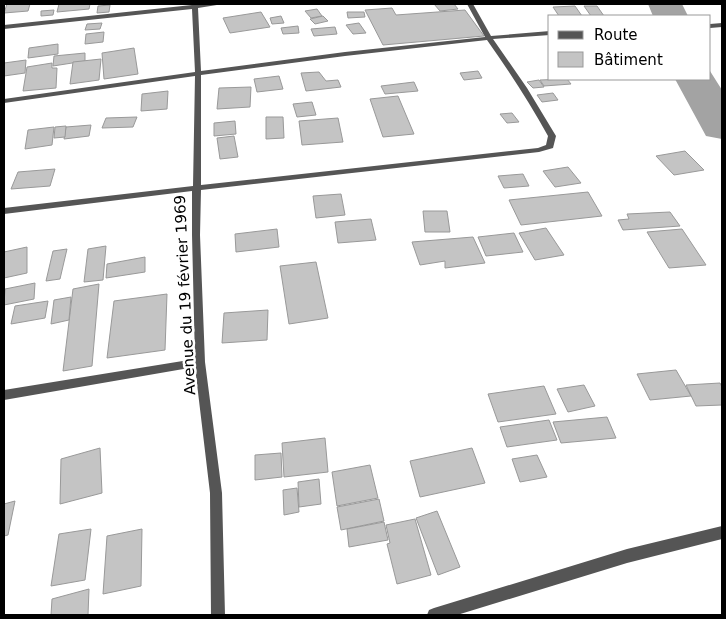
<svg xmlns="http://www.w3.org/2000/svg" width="726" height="619" font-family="'DejaVu Sans',sans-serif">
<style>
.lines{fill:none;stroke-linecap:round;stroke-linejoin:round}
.river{fill:#a3a3a3;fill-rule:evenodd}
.building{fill:#c4c4c4;stroke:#999}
.street{fill:#555;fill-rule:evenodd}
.labels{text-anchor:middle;stroke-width:5;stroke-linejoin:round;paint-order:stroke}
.street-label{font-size:15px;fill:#000;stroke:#fff}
</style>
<rect width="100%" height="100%" fill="#fff"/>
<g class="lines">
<g class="river">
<path d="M648 4H682L688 16H653Z"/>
<path d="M710 71 722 90V139L706 136 675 79H710Z"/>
</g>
</g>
<g class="building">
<path d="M7 4H30L28 11 4 13Z"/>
<path d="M59 4H90L89 9 57 12Z"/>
<path d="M434 4H454L458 9 440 11Z"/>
<path d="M110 5 109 12 97 13 98 6Z"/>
<path d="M575 6 582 16H559L553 7Z"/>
<path d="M584 6H597L604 16H591Z"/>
<path d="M392 8 396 15 465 10 484 36 383 45 365 10Z"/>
<path d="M317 9 322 16 311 18 305 11Z"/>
<path d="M54 10 53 15 41 16V11Z"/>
<path d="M261 12 270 27 230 33 223 18Z"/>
<path d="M347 12H364L365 17 348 18Z"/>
<path d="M281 16 284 23 272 24 270 18Z"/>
<path d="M323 16 328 21 315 24 310 19Z"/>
<path d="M102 23 100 29 85 30 87 24Z"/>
<path d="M359 23 366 33 353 34 346 25Z"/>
<path d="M298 26 299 33 283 34 281 28Z"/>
<path d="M335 27 337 34 314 36 311 29Z"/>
<path d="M104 32 103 42 85 44 86 34Z"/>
<path d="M58 44V54L28 58 29 48Z"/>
<path d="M134 48 138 74 104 79 102 53Z"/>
<path d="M85 53V61L53 66 54 56Z"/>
<path d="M101 59 99 80 70 84 73 62Z"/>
<path d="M26 60 25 73 4 76V63Z"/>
<path d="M52 63V68H57L56 88 23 91 27 67Z"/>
<path d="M478 71 482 78 464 80 460 73Z"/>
<path d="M319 72 326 81 338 80 341 87 306 91 301 73Z"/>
<path d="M279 76 283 89 257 92 254 79Z"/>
<path d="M567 79 571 84 544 86 540 80Z"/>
<path d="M539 80 544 87 533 88 527 82Z"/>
<path d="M414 82 418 91 385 94 381 86Z"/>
<path d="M251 87 250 107 217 109 219 88Z"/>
<path d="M168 91 167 109 141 111 142 94Z"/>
<path d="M553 93 558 100 542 102 537 95Z"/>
<path d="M398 96 414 134 383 137 370 99Z"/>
<path d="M312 102 316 115 297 117 293 104Z"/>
<path d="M512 113 519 122 507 123 500 114Z"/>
<path d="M137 117 133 127 102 128 106 118Z"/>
<path d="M266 117H283L284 138 266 139Z"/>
<path d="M338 118 343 142 302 145 299 121Z"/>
<path d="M235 121 236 134 214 136V123Z"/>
<path d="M91 125 89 136 64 139 66 127Z"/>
<path d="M66 126 65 137 54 138 55 127Z"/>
<path d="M54 127 52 145 25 149 28 130Z"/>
<path d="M234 136 238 157 220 159 217 138Z"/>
<path d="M685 151 704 170 674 175 656 156Z"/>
<path d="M568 167 581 183 555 187 543 171Z"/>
<path d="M55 169 50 186 11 189 18 172Z"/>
<path d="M523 174 529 186 504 188 498 176Z"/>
<path d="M588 192 602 216 521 225 509 200Z"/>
<path d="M341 194 345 215 316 218 313 196Z"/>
<path d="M423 211H447L450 232H425Z"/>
<path d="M670 212 680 226 623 230 618 220 629 219 627 214Z"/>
<path d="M371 219 376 240 338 243 335 222Z"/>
<path d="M546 228 564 255 535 260 519 233Z"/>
<path d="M277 229 279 247 236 252 235 234Z"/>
<path d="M682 229 706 265 669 268 647 232Z"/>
<path d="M514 233 523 252 486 256 478 237Z"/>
<path d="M473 237 485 263 445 268V261L420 265 412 242Z"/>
<path d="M106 246 103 280 84 282 88 249Z"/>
<path d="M27 247V273L4 278V252Z"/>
<path d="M67 249 60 279 46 281 53 251Z"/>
<path d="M145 257V272L106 278 107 264Z"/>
<path d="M316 262 328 318 289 324 280 266Z"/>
<path d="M35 283 34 299 4 305 5 289Z"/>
<path d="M99 284 92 366 63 371 73 289Z"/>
<path d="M167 294 165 350 107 358 114 301Z"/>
<path d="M71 297 69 320 51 324 54 300Z"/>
<path d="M48 301 45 318 11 324 15 306Z"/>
<path d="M268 310 267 340 222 343 224 313Z"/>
<path d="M676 370 691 396 650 400 637 374Z"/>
<path d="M720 383 722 387V405L696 406 686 385Z"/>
<path d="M584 385 595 406 568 412 557 389Z"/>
<path d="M544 386 556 414 498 422 488 394Z"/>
<path d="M607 417 616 438 561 443 553 422Z"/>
<path d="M549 420 557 440 507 447 500 427Z"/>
<path d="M325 438 328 472 284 477 282 443Z"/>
<path d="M100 448 102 493 60 504 61 459Z"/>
<path d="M472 448 485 483 420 497 410 461Z"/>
<path d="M281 453 282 477 255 480V455Z"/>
<path d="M537 455 547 477 520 482 512 459Z"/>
<path d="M370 465 378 498 337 506 332 472Z"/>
<path d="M319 479 321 504 299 507 298 482Z"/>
<path d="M297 488 299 512 284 515 283 490Z"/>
<path d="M379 499 384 521 341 530 337 507Z"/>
<path d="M15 501 8 535 4 536V504Z"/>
<path d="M437 511 460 567 438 575 416 518Z"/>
<path d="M415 519 431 575 397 584 387 544 390 543 386 525Z"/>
<path d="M384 522 388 540 349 547 347 529Z"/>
<path d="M91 529 85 580 51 586 59 534Z"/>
<path d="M142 529 141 586 103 594 107 536Z"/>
<path d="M89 589 88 615H51L52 599Z"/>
</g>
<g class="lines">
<g class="street">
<path d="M192 4H223L198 8 201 71 345 52 485 37 467 4H473L491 36 550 31V35L493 39 527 88 556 136 553 148 539 152 201 190 200 235 205 362 222 493 225 615H211L210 493 195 367 4 400V390L195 359 192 235V191L4 214V208L193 186 195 76 4 103V99L195 72 192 9 4 29V25L192 5ZM487 40C509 71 530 103 548 136L546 145 538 148 201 185V75L345 56Z"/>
<path d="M722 23V27L710 28V24Z"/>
<path d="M722 526V539L627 563 457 615H427L429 610 434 608 627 549Z"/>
</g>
</g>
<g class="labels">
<g class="street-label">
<text transform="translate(185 295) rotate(-93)" y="5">Avenue du 19 février 1969</text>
</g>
</g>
<rect width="726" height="619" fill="none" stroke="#000000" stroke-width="10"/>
<rect x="548" y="15" width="162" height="65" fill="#ffffff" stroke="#999999"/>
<rect x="558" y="31" width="25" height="8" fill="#555555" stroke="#999999"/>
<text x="594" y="40" font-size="15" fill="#000000">Route</text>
<rect x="558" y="52" width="25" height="15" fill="#c4c4c4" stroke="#999999"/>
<text x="594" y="65" font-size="15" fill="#000000">Bâtiment</text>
</svg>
